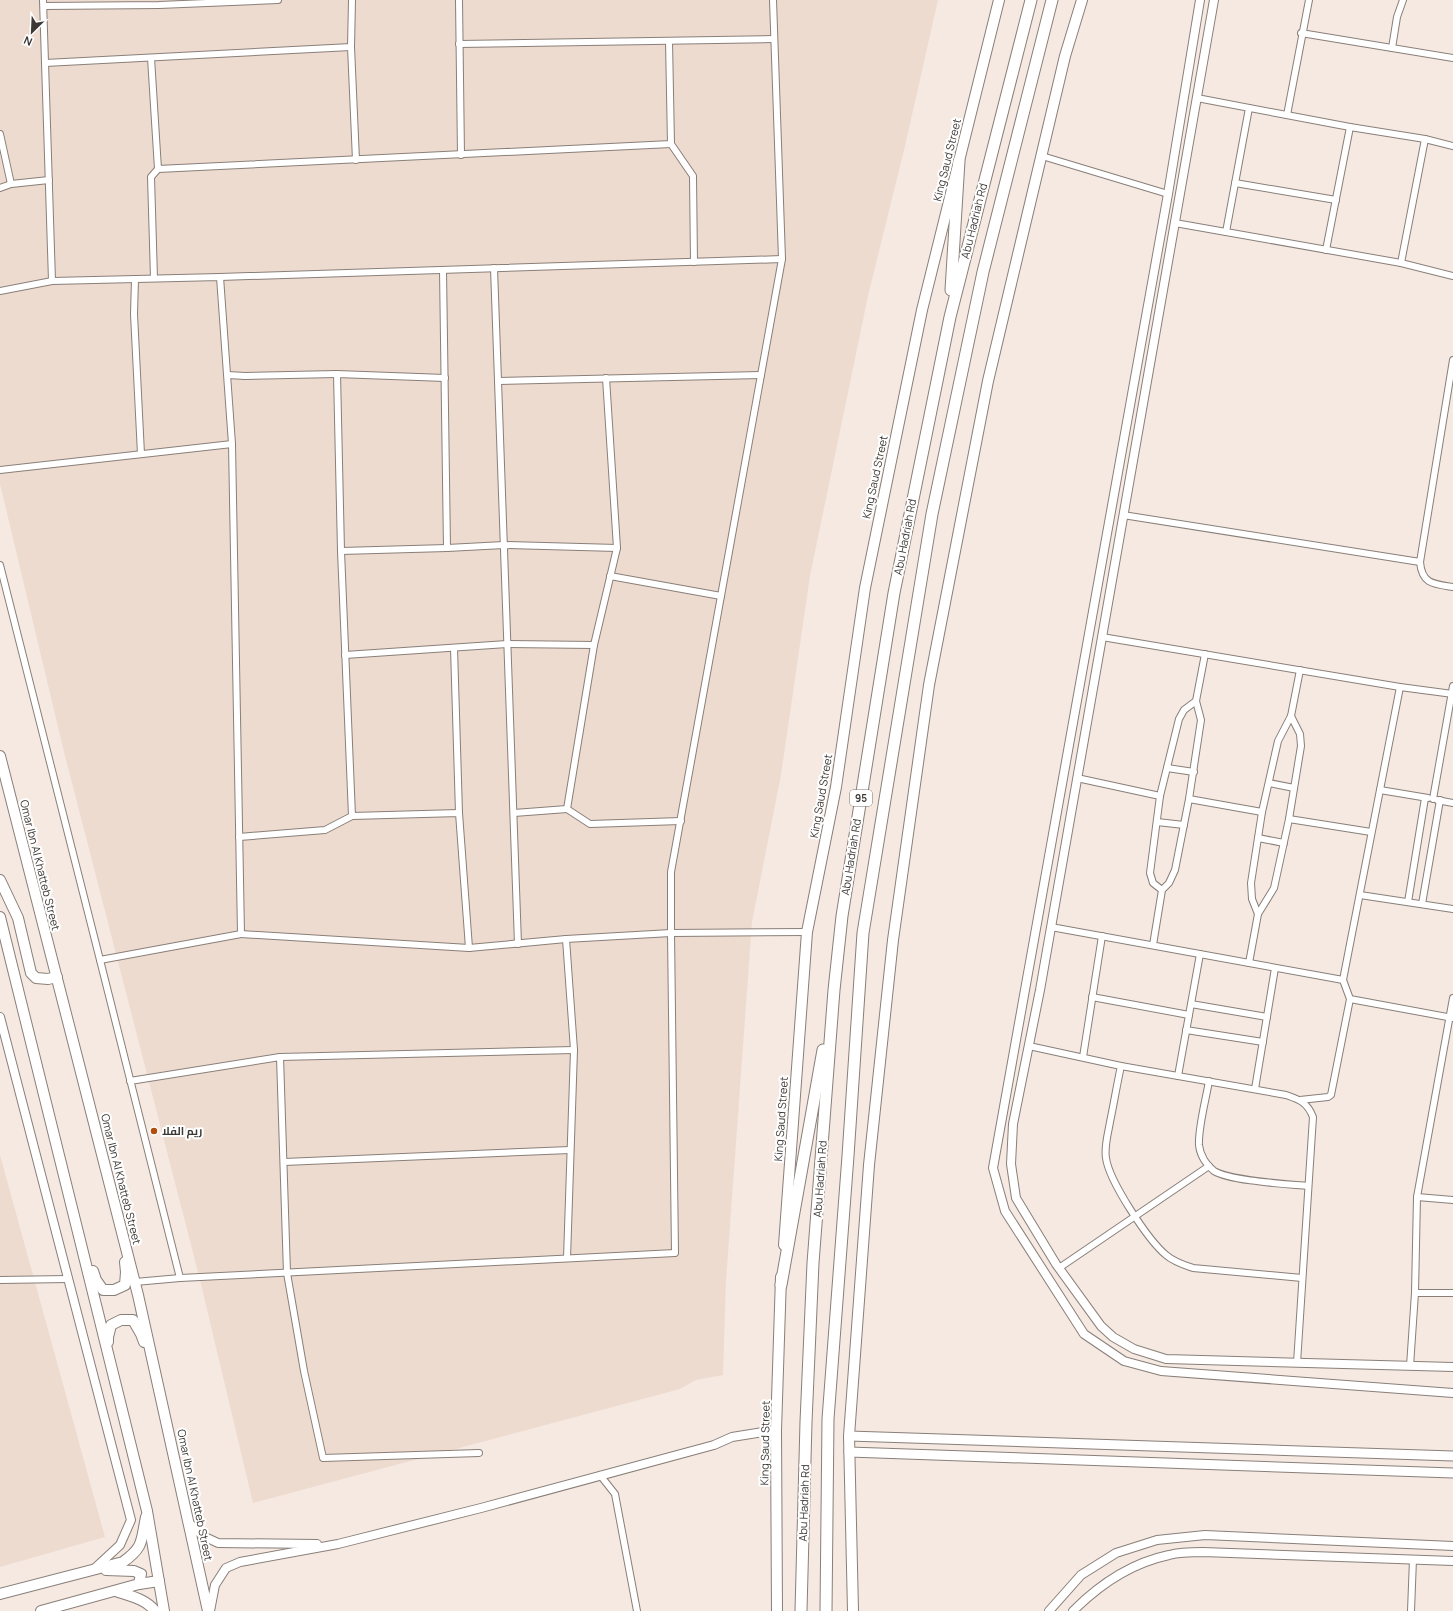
<svg xmlns="http://www.w3.org/2000/svg" width="1453" height="1611" font-family="Manrope,Cairo,sans-serif">
<style>
.built{fill:#eedbd0}
.lines{fill:none;stroke-linecap:round;stroke-linejoin:round}
.minor-casing{stroke:#897f79;stroke-width:8}
.tertiary-casing{stroke:#897f79;stroke-width:10}
.secondary-casing{stroke:#897f79;stroke-width:11}
.primary-casing{stroke:#897f79;stroke-width:12}
.motorway-casing{stroke:#897f79;stroke-width:13}
.minor{stroke:#fff;stroke-width:6}
.tertiary{stroke:#fff;stroke-width:8}
.secondary{stroke:#fff;stroke-width:9}
.primary{stroke:#fff;stroke-width:10}
.motorway{stroke:#fff;stroke-width:11}
.poi-dot{fill:#b04e0e;stroke:#fff;stroke-width:1.5}
.labels{text-anchor:middle;stroke-width:4;stroke-linejoin:round;paint-order:stroke}
.shield{fill:#fff;stroke:#767472;stroke-width:1}
.shield-label{font-size:10px;font-weight:bold;fill:#3c3835}
.street-label{font-size:11px;fill:#3c3835;stroke:#fff}
.poi-label{font-size:11px;font-weight:bold;fill:#3c3835;stroke:#fff;text-anchor:start}
</style>
<rect width="100%" height="100%" fill="#f5e9e2"/>
<g class="built">
<path d="M0 0H938L905 146 868 296 810 576 781 775 752 922 726 1281 723 1375 696 1380 680 1389 253 1503 200 1280 64 752 0 484Z"/>
<path d="M0 1155 105 1537 0 1567Z"/>
</g>
<g class="lines">
<defs>
<g id="minor">
<path d="M43 0 52 281"/>
<path d="M459 0 461 155"/>
<path d="M44 6 159 5 278 0"/>
<path d="M1301 33 1453 58"/>
<path d="M459 44 774 39"/>
<path d="M351 47 356 160"/>
<path d="M1392 48 1397 17 1403 0"/>
<path d="M151 58 158 169 671 144 669 41"/>
<path d="M45 63 351 47 352 0"/>
<path d="M1197 98 1350 127 1425 139 1453 146"/>
<path d="M1287 115 1309 0"/>
<path d="M0 134 11 184"/>
<path d="M671 144 693 176 694 262"/>
<path d="M1042 156 1168 194"/>
<path d="M1235 183 1336 200"/>
<path d="M0 188 11 184 49 180"/>
<path d="M1175 223 1401 263 1453 276"/>
<path d="M1226 232 1249 108"/>
<path d="M1326 250 1350 127"/>
<path d="M1401 263 1425 139"/>
<path d="M494 268 518 944"/>
<path d="M443 270 447 548 504 545 617 548"/>
<path d="M220 277 782 259"/>
<path d="M154 278 151 177 158 169"/>
<path d="M135 279 134 314 141 454"/>
<path d="M0 291 52 281 220 277 232 444 241 934 469 948 566 939 671 933 807 932"/>
<path d="M228 375 245 376 337 374"/>
<path d="M445 378 337 374 341 551 352 816 459 813 469 948"/>
<path d="M498 381 761 375"/>
<path d="M0 470 232 444"/>
<path d="M1123 515 1420 562 1453 360"/>
<path d="M341 551 447 548"/>
<path d="M1420 562C1422 584 1433 584 1453 587"/>
<path d="M0 565 100 960 241 934"/>
<path d="M610 576 721 596"/>
<path d="M454 648 459 813"/>
<path d="M345 655 507 644 594 645"/>
<path d="M1400 687 1453 694"/>
<path d="M1167 768 1194 772"/>
<path d="M1077 778 1160 796"/>
<path d="M1269 783 1294 788"/>
<path d="M1380 790 1428 798"/>
<path d="M1189 799 1262 812"/>
<path d="M1433 799 1453 686"/>
<path d="M1437 800 1453 803"/>
<path d="M567 809 590 824 681 821"/>
<path d="M514 813 567 809 594 645 617 548 606 378"/>
<path d="M1289 819 1371 832"/>
<path d="M1157 822 1184 825"/>
<path d="M239 837 325 830 352 816"/>
<path d="M1258 838 1284 843"/>
<path d="M1162 890 1169 883 1175 870 1189 799 1201 720 1196 701"/>
<path d="M1360 895 1453 909"/>
<path d="M1408 902 1425 798"/>
<path d="M1422 904 1440 800"/>
<path d="M1258 914 1274 888 1289 819 1301 746 1300 734 1291 716"/>
<path d="M1051 927 1343 980 1400 687 1102 637"/>
<path d="M566 939 574 1050 567 1258"/>
<path d="M1153 945 1162 890 1153 883 1150 873 1160 796 1179 719 1184 710 1196 701 1205 654"/>
<path d="M100 960 180 1278"/>
<path d="M1249 963 1258 914 1252 899 1251 883 1262 812 1278 741 1291 716 1300 670"/>
<path d="M1092 997 1189 1015"/>
<path d="M1350 999 1453 1018"/>
<path d="M1191 1004 1267 1017"/>
<path d="M1186 1030 1263 1042"/>
<path d="M1029 1046 1121 1066 1286 1095C1300 1100 1307 1102 1313 1117L1297 1363"/>
<path d="M280 1057 287 1273 304 1371 323 1458 479 1453"/>
<path d="M1083 1057 1102 936"/>
<path d="M1121 1066C1117 1084 1114 1103 1110 1122 1108 1134 1104 1147 1106 1158 1109 1181 1148 1240 1166 1255 1174 1262 1184 1265 1193 1268L1302 1278"/>
<path d="M1178 1076 1200 954"/>
<path d="M130 1081 280 1057 574 1050"/>
<path d="M1209 1081C1206 1099 1198 1128 1199 1145 1200 1155 1206 1165 1214 1171 1230 1181 1287 1184 1308 1186"/>
<path d="M1255 1089 1275 968"/>
<path d="M1300 1100 1328 1097 1331 1095 1350 999 1343 980"/>
<path d="M284 1162 570 1150"/>
<path d="M1417 1197 1453 1200"/>
<path d="M1059 1268 1209 1166"/>
<path d="M0 1280 68 1279"/>
<path d="M135 1282 180 1278 675 1253 671 933V872L782 259 773 0"/>
<path d="M1415 1293H1453"/>
<path d="M1410 1366 1415 1293 1417 1197 1453 998"/>
<path d="M600 1475 615 1494 637 1611"/>
<path d="M1411 1611 1413 1559"/>
</g>
<g id="tertiary">
<path d="M1200 0 1168 194 993 1168 1005 1211 1084 1334 1124 1361 1161 1371 1453 1393"/>
<path d="M1214 0 1040 990 1013 1124 1011 1164 1016 1198 1056 1264 1101 1326 1113 1337 1134 1349 1166 1359 1453 1367"/>
<path d="M0 1017 131 1520 120 1545 93 1570"/>
<path d="M188 1522 203 1536 218 1543 317 1544"/>
<path d="M210 1611 215 1585 226 1568 240 1562 338 1544 481 1508 714 1445 732 1437 776 1430"/>
<path d="M1049 1611 1081 1575 1116 1553 1157 1540 1205 1535 1453 1546"/>
<path d="M1073 1611C1100 1584 1131 1563 1169 1555 1180 1552 1192 1552 1203 1552L1453 1561"/>
</g>
<g id="secondary">
<path d="M849 1436 1453 1456"/>
<path d="M849 1452 1453 1473"/>
</g>
<g id="primary">
<path d="M0 756 138 1295 208 1611"/>
<path d="M0 880 18 918 31 973 36 978 48 979 57 977"/>
<path d="M0 917 147 1511 164 1611"/>
<path d="M784 1245 807 932 836 787 865 588 922 310 999 0"/>
<path d="M93 1271 96 1280 103 1290H114L125 1285 126 1272 125 1262"/>
<path d="M108 1342V1337L111 1325 121 1320H133L141 1334 144 1342"/>
<path d="M139 1584 159 1581"/>
<path d="M116 1591C130 1596 146 1599 155 1611"/>
<path d="M0 1594 123 1562C144 1547 141 1541 146 1517"/>
<path d="M41 1611 139 1584 141 1574 134 1571 106 1570"/>
<path d="M777 1611 776 1430 781 1277"/>
<path d="M853 1611 849 1436 869 1165 893 940 929 685 988 381 1065 56 1082 0"/>
</g>
<g id="motorway">
<path d="M951 290 959 161"/>
<path d="M781 1285 823 1050"/>
<path d="M801 1611 806 1422 813 1263 834 990 842 916 894 593 950 317 1031 0"/>
<path d="M826 1611 828 1419 848 1156 863 933 932 514 983 272 1052 0"/>
</g>
</defs>
<use href="#minor" class="minor-casing"/>
<use href="#tertiary" class="tertiary-casing"/>
<use href="#secondary" class="secondary-casing"/>
<use href="#primary" class="primary-casing"/>
<use href="#motorway" class="motorway-casing"/>
<use href="#minor" class="minor"/>
<use href="#tertiary" class="tertiary"/>
<use href="#secondary" class="secondary"/>
<use href="#primary" class="primary"/>
<use href="#motorway" class="motorway"/>
</g>
<circle class="poi-dot" cx="154" cy="1131" r="4"/>
<g class="labels">
<rect class="shield" x="850" y="790" width="22" height="16" rx="3"/>
<g class="shield-label">
<text x="861" y="802">95</text>
</g>
<g class="street-label">
<text transform="translate(947 160) rotate(-76)" y="4">King Saud Street</text>
<text transform="translate(974 221) rotate(-76)" y="4">Abu Hadriah Rd</text>
<text transform="translate(875 477) rotate(-78)" y="4">King Saud Street</text>
<text transform="translate(905 537) rotate(-79)" y="4">Abu Hadriah Rd</text>
<text transform="translate(821 796) rotate(-80)" y="4">King Saud Street</text>
<text transform="translate(851 857) rotate(-81)" y="4">Abu Hadriah Rd</text>
<text transform="translate(40 865) rotate(76)" y="4">Omar Ibn Al Khatteb Street</text>
<text transform="translate(781 1119) rotate(-86)" y="4">King Saud Street</text>
<text transform="translate(121 1179) rotate(76)" y="4">Omar Ibn Al Khatteb Street</text>
<text transform="translate(820 1179) rotate(-86)" y="4">Abu Hadriah Rd</text>
<text transform="translate(765 1443) rotate(-89)" y="4">King Saud Street</text>
<text transform="translate(195 1495) rotate(78)" y="4">Omar Ibn Al Khatteb Street</text>
<text transform="translate(804 1503) rotate(-88)" y="4">Abu Hadriah Rd</text>
</g>
<g class="poi-label">
<text x="162" y="1135">ريم الفلا</text>
</g>
</g>
<g transform="translate(32 32) rotate(204)" stroke="#ffffff" stroke-width="3" paint-order="stroke">
<path d="M0-3L7 15L0 10L-7 15Z" fill="#3c3835"/>
<text y="-6" font-size="11" font-weight="bold" text-anchor="middle" fill="#3c3835">N</text>
</g>
</svg>
